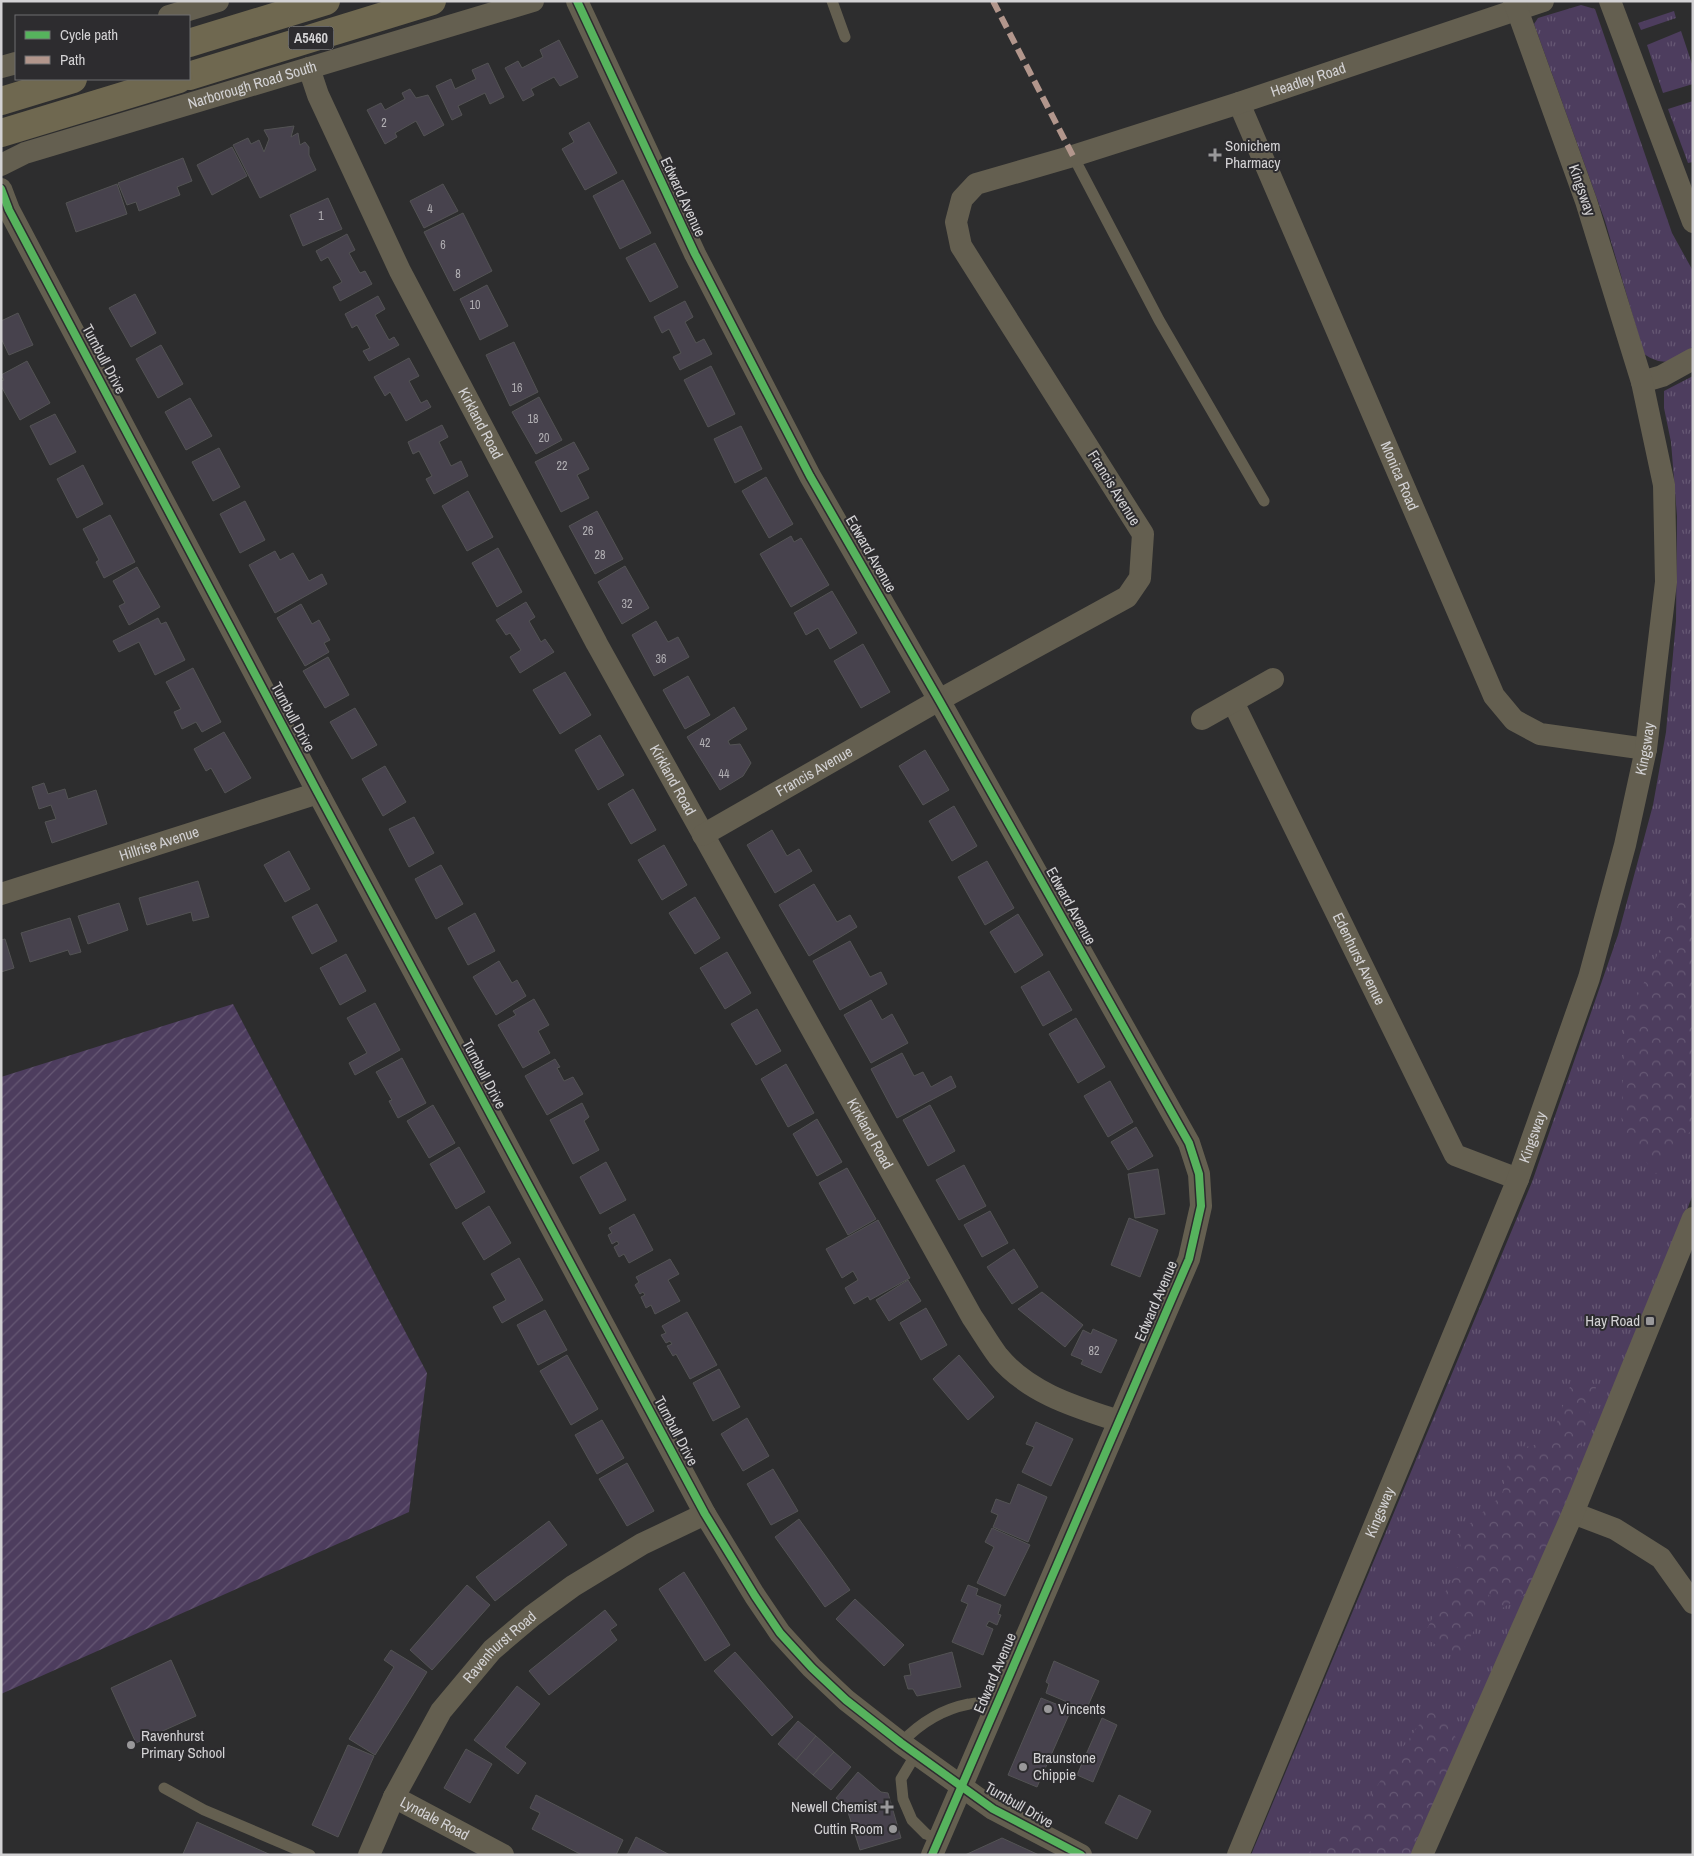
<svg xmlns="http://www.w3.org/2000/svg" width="1694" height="1856" font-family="'Archivo Narrow',sans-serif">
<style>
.grass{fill:url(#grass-tufts)}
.forest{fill:url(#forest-crowns)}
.garden{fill:url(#garden-furrows)}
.building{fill:#47424d;stroke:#535354}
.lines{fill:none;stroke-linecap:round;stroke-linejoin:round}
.service{stroke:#645f50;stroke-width:11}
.minor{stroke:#645f50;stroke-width:22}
.primary{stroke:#6f6850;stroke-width:28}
.quiet{stroke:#b2968c;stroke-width:6;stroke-dasharray:12 6;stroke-linecap:butt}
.cycleway-casing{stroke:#2d2c2f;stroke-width:11}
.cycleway{stroke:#56b35d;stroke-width:8}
.poi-dot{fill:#99989a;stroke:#2d2c2f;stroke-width:2}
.labels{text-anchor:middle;stroke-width:4;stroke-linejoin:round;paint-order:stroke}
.number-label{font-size:12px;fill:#b0aeb2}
.shield{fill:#2d2c2f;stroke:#a1a0a2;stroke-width:1}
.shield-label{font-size:14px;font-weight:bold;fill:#d3d2d4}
.street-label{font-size:15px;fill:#d3d2d4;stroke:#2d2c2f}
.poi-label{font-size:15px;fill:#d3d2d4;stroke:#2d2c2f;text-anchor:start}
</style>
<defs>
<pattern id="grass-tufts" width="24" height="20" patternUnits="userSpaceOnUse" patternTransform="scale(1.25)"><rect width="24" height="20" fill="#4d3d5e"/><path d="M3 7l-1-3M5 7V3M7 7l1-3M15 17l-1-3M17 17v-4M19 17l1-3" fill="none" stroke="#665874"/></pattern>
<pattern id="forest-crowns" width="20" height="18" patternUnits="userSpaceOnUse" patternTransform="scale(1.25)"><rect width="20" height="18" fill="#4d3d5e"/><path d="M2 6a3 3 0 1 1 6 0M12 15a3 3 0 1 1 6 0" fill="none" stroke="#665874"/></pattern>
<pattern id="garden-furrows" width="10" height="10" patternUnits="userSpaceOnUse" patternTransform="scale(1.25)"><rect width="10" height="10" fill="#4d3d5e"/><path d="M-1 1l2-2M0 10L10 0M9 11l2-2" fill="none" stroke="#665874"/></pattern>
</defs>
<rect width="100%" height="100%" fill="#2d2d2e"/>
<g class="grass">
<path d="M1581 5 1595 9 1672 233 1693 271V346C1678 363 1663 367 1644 354L1605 221 1534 24 1538 18Z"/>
<path d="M1674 11 1676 18 1641 30 1638 23Z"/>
<path d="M1681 31 1693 67V84L1663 93 1647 45Z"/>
<path d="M1693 101V162L1688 163 1668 109Z"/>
<path d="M1693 376V1194L1629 1362 1414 1855H1251L1532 1182 1618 935 1653 805 1666 732 1676 621 1677 516 1671 442 1664 408V391Z"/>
</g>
<g class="forest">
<path d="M1693 867V1128L1656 1174 1621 1132 1625 1022 1663 943Z"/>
<path d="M1571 1384 1596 1387 1560 1525 1528 1592 1501 1609 1489 1594 1479 1622 1458 1658 1423 1637 1464 1554 1457 1535 1502 1495 1510 1451 1550 1441Z"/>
<path d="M1434 1704 1462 1747 1414 1855H1304L1348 1830 1394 1760Z"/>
</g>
<path class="garden" d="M233 1004 427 1373 409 1512 1 1694V1077Z"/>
<g class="building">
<path d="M559 40 578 77 560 86 554 77 531 89 534 95 523 101 505 68 518 61 522 68 543 57 540 50Z"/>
<path d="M488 63 504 97 490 104 485 93 458 106 462 115 452 120 436 86 451 79 455 89 476 79 472 70Z"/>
<path d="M410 89 416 98 428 95 444 125 424 136 416 121 395 133 397 137 385 144 367 110 381 103 385 110 405 99 402 93Z"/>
<path d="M589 122 617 173 585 190 562 149 574 142 569 133Z"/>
<path d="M294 126 291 137 298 133 300 145 305 142 309 147V155L316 170 260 198 233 145 248 138 251 144 259 140 264 152 269 139 264 130Z"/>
<path d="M232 147 247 176 212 195 197 165Z"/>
<path d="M183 158 192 181 177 187 180 195 139 211 136 202 127 205 118 183Z"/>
<path d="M623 180 651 233 620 249 593 196Z"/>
<path d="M117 184 127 214 76 232 66 203Z"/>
<path d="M443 184 458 211 424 228 410 201Z"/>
<path d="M328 198 342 229 303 246 290 215Z"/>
<path d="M463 213 492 271 454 291 424 232Z"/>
<path d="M347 234 355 250 349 253 360 273 365 271 372 284 340 301 333 287 342 282 328 257 321 261 316 251Z"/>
<path d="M655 243 678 287 650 302 626 258Z"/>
<path d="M487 285 508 326 480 340 460 299Z"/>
<path d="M135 294 156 333 131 347 109 308Z"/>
<path d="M378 296 385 309 375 315 389 340 394 337 399 345 369 361 363 351 370 348 357 325 352 328 345 314Z"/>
<path d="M685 301 693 317 685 322 696 343 704 339 712 354 680 370 673 357 681 353 669 329 662 333 654 317Z"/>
<path d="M18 313 33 345 9 355 1 338V321Z"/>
<path d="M514 342 538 392 510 406 486 355Z"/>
<path d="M161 345 183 384 158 398 136 359Z"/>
<path d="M409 358 419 376 409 381 421 403 427 400 431 407 406 421 390 392 385 396 374 377Z"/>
<path d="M27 361 50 403 20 420 1 386V381L4 380 1 375Z"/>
<path d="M711 366 735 414 708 427 684 380Z"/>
<path d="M539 397 562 440 536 454 512 412Z"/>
<path d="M190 398 212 436 186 450 165 412Z"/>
<path d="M55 414 76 452 50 465 30 426Z"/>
<path d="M442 425 448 437 439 442 451 466 461 461 468 476 434 494 426 479 432 476 419 451 413 454 408 442Z"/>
<path d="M741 426 762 469 735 483 714 439Z"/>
<path d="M574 442 589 469 577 475 589 498 561 512 535 462Z"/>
<path d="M219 448 240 487 213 501 192 462Z"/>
<path d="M83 465 103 504 77 518 57 479Z"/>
<path d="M766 477 793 524 769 538 742 491Z"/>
<path d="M468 491 493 537 467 551 442 506Z"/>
<path d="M245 501 265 540 240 553 220 514Z"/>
<path d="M597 511 623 559 595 574 569 526Z"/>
<path d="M110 515 135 562 104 578 96 562 99 560 83 529Z"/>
<path d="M791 536 794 542 801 538 829 585 791 607 760 554Z"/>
<path d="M498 548 522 592 497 607 472 563Z"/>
<path d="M275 551 280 560 293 553 309 581 322 574 327 584 275 613 249 565Z"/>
<path d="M625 566 649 608 622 624 598 582Z"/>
<path d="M137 567 160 607 129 625 119 606 125 603 113 581Z"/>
<path d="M832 591 857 633 830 649 818 628 806 635 794 613Z"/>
<path d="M526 602 535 617 529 621 541 642 545 639 554 652 520 673 510 657 521 650 510 633 506 635 496 620Z"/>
<path d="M301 604 312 624 319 620 330 640 324 643 329 652 305 666 277 618Z"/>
<path d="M158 618 161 624 166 622 185 660 155 675 139 642 119 652 113 641Z"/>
<path d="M656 621 668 642 678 637 689 657 654 676 632 635Z"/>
<path d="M863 644 890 692 861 708 834 661Z"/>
<path d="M328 657 349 695 325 708 303 671Z"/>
<path d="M193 668 221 722 202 732 196 722 182 729 174 712 181 709 166 682Z"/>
<path d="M565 672 591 715 560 734 533 690Z"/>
<path d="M688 676 710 715 685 729 663 690Z"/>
<path d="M734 707 747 729 728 741 730 745 740 744 751 763 743 776 720 790 687 737Z"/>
<path d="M355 708 377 745 352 759 330 722Z"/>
<path d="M224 732 251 778 225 793 211 768 206 771 194 749Z"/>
<path d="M600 735 624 775 598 790 575 750Z"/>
<path d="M925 750 949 790 923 805 899 766Z"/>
<path d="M385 766 406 802 383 816 362 779Z"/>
<path d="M44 783 48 794 65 789 68 799 96 790 107 824 52 843 45 822 56 819 51 805 39 809 32 787Z"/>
<path d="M633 789 656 830 631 844 608 804Z"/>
<path d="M954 806 977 846 952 861 929 821Z"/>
<path d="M414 817 434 853 409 867 389 829Z"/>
<path d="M772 830 787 856 799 849 812 871 775 893 747 845Z"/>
<path d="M664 845 687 885 662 900 638 860Z"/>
<path d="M289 851 310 889 285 902 264 865Z"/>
<path d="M987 861 1014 908 985 925 958 877Z"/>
<path d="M441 865 463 904 436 919 415 879Z"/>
<path d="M198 881 209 917 193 921 191 912 147 925 139 898Z"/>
<path d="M814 884 837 922 850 915 857 927 809 956 779 905Z"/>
<path d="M695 897 720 938 695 954 669 913Z"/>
<path d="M119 903 128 930 88 944 78 916Z"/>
<path d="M317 904 337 941 312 954 292 917Z"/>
<path d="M475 913 495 951 468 965 448 928Z"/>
<path d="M1018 914 1043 955 1015 973 990 932Z"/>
<path d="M70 918 81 952 70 955 68 950 30 962 21 933Z"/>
<path d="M5 939 14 968 1 972V940Z"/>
<path d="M850 941 870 977 881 972 887 984 840 1010 813 961Z"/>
<path d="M727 952 751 993 725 1009 700 968Z"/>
<path d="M346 954 366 991 340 1005 320 968Z"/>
<path d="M499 961 512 983 517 980 526 996 496 1015 473 977Z"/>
<path d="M1049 971 1072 1010 1043 1026 1021 987Z"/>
<path d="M534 999 549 1025 538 1031 550 1053 523 1068 498 1025 516 1015 513 1011Z"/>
<path d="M871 1000 882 1020 892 1014 908 1043 871 1063 844 1015Z"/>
<path d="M375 1003 400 1050 355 1075 349 1063 367 1053 347 1018Z"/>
<path d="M757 1009 781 1051 756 1065 731 1024Z"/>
<path d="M1076 1018 1105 1067 1078 1083 1049 1034Z"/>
<path d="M902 1053 914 1076 923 1072 931 1087 951 1076 956 1087 897 1118 871 1069Z"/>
<path d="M402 1058 426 1103 398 1118 389 1101 392 1100 376 1072Z"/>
<path d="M555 1059 560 1067 557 1068 564 1081 573 1077 583 1094 547 1115 525 1076Z"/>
<path d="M786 1064 814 1113 788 1127 761 1079Z"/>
<path d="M1110 1081 1133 1122 1108 1137 1084 1096Z"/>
<path d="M582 1103 589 1117 584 1121 599 1150 573 1164 550 1120Z"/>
<path d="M433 1105 455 1143 429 1158 407 1121Z"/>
<path d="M930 1105 955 1151 928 1166 903 1120Z"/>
<path d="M817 1119 842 1162 817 1176 793 1134Z"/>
<path d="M1136 1127 1153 1156 1128 1170 1111 1142Z"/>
<path d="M459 1147 485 1192 456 1209 430 1164Z"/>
<path d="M606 1162 626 1200 600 1214 580 1177Z"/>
<path d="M964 1165 986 1206 959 1220 936 1180Z"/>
<path d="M847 1168 876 1219 848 1235 819 1183Z"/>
<path d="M1158 1169 1165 1214 1135 1218 1128 1174Z"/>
<path d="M489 1206 511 1243 484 1260 462 1223Z"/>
<path d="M990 1211 1008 1243 982 1257 964 1225Z"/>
<path d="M634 1214 653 1250 629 1263 624 1254 619 1257 614 1247 619 1244 617 1241 612 1244 608 1235 612 1233 609 1228Z"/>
<path d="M1129 1218 1158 1230 1140 1277 1111 1265Z"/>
<path d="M878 1220 910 1278 870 1300 868 1296 854 1304 845 1288 858 1280 853 1271 842 1278 826 1249Z"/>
<path d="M1014 1249 1038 1287 1012 1304 987 1267Z"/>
<path d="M519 1258 543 1300 502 1323 493 1307 506 1300 491 1274Z"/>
<path d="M670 1259 679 1274 668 1280 680 1301 655 1314 651 1305 646 1308 641 1297 645 1295 643 1292 640 1294 635 1285 639 1282 636 1277Z"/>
<path d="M908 1280 921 1301 889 1321 876 1300Z"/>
<path d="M1042 1292 1083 1325 1065 1347 1018 1309Z"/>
<path d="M926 1308 947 1345 921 1360 900 1323Z"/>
<path d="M545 1310 567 1350 538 1365 517 1325Z"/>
<path d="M687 1312 717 1365 690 1379 676 1354 673 1356 667 1346 672 1344 670 1341 666 1343 661 1335 666 1333 662 1326Z"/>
<path d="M1093 1329 1117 1340 1101 1373 1081 1364 1083 1360 1071 1355 1083 1330 1091 1334Z"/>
<path d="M567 1355 598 1409 571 1425 540 1371Z"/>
<path d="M959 1355 994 1397 968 1420 933 1379Z"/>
<path d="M719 1369 740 1407 713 1421 693 1383Z"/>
<path d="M747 1418 769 1456 743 1471 721 1434Z"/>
<path d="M602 1420 624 1458 597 1474 575 1435Z"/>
<path d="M1036 1422 1073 1439 1051 1486 1022 1472 1034 1447 1026 1444Z"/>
<path d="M627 1463 654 1511 627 1526 599 1479Z"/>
<path d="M773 1469 798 1511 771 1525 747 1484Z"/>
<path d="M1018 1484 1047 1497 1028 1542 993 1527 998 1515 991 1512 996 1499 1010 1504Z"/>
<path d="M799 1519 850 1590 825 1607 775 1537Z"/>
<path d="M549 1521 567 1545 495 1601 476 1577Z"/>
<path d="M992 1528 1030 1545 1005 1596 977 1583 994 1547 985 1542Z"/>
<path d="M684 1572 730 1645 705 1661 659 1589Z"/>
<path d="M467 1585 490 1605 432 1670 410 1650Z"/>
<path d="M968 1585 978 1589 976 1595 1001 1605 998 1614 1001 1615 997 1625 989 1621 986 1626 993 1629 983 1655 952 1642 968 1604 961 1601Z"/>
<path d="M855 1599 904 1645 884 1666 836 1619Z"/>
<path d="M605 1610 617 1625 610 1630 617 1640 549 1695 529 1671Z"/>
<path d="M391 1650 427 1672 375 1755 349 1739 394 1667 384 1660Z"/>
<path d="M735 1652 793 1717 772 1736 714 1671Z"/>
<path d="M952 1652 961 1687 917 1696 913 1689H908L904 1676 911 1675 909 1664Z"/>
<path d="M171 1660 196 1716 136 1743 111 1688Z"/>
<path d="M1054 1661 1099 1681 1086 1710 1046 1693 1049 1684 1046 1682Z"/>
<path d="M517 1686 540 1704 505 1747 526 1763 518 1774 474 1740Z"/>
<path d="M1041 1698 1071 1710 1037 1787 1008 1775Z"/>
<path d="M1102 1718 1117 1725 1093 1782 1077 1775Z"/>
<path d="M798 1721 816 1736 796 1760 778 1744Z"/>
<path d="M816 1736 834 1752 813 1775 796 1760Z"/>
<path d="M348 1745 374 1756 338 1837 312 1825Z"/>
<path d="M466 1749 492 1764 470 1803 444 1788Z"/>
<path d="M834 1752 851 1767 831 1790 813 1775Z"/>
<path d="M858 1772 881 1792 888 1793 901 1838 860 1850 846 1806 836 1798Z"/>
<path d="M536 1795 623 1840 616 1855H582L532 1829 540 1813 530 1808Z"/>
<path d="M1119 1795 1151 1811 1137 1839 1105 1823Z"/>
<path d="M197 1822 271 1855H184L183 1854Z"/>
<path d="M636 1837 670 1855H627Z"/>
<path d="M1002 1838 1039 1855H965Z"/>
</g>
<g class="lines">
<g class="service">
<path d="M832 1 845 37"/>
<path d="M1073 156 1159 320 1264 501"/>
<path d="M901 1743C919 1724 943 1709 969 1704 978 1702 988 1703 997 1704"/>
<path d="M916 1754 901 1779 903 1799 912 1820 926 1834 938 1839"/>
<path d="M164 1788 204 1810 310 1855"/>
</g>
<g class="minor">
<path d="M577 1 695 254 810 476 939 700 1189 1143 1199 1174 1201 1206 1189 1259 932 1855"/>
<path d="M1610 1 1693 222"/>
<path d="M169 16 218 1"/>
<path d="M1 67 16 63"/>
<path id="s1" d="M309 68 318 95 400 271 597 644 972 1317C981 1330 989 1344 998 1356 1028 1393 1076 1407 1119 1421"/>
<path id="s2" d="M1239 103 1494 696 1514 720 1540 734 1646 749"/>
<path id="s3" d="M1 165 25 153 533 1"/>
<path d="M1 189 9 210 318 793 705 1514 755 1596 780 1633 812 1668 846 1700 901 1743 993 1809 1081 1855"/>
<path d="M1642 382 1662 376 1693 359"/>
<path id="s4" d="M1233 702 1455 1155 1518 1179"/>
<path d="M1202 719 1273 679"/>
<path id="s5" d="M703 835 939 700 1127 597 1140 578 1143 534 961 246 956 222 962 199 976 184 1073 156 1239 103 1543 1"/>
<path id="s6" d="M1 894 318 793"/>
<path d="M1573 1513 1615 1529 1661 1558 1693 1603"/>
<path id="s7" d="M394 1797 503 1855"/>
<path id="s8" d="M369 1855 394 1797 441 1711 492 1650 532 1616 573 1586 642 1544 705 1514"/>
<path id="s9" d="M1238 1855 1518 1179 1589 978 1625 845 1646 749 1666 582 1664 485 1642 382 1586 201 1514 1"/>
<path d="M1422 1855 1573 1513 1693 1218"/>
</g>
<g class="primary">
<path d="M189 43 326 1"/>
<path d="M189 76 432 1"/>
<path d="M1 101 73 79"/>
<path d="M1 133 179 79"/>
</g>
<path class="quiet" d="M993 1 1073 156"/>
<defs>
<g id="cycleway">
<path d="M577 1 695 254 810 476 939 700 1189 1143 1199 1174 1201 1206 1189 1259 932 1855"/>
<path d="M1 189 9 210 318 793 705 1514 755 1596 780 1633 812 1668 846 1700 901 1743 993 1809 1081 1855"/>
</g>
</defs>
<use href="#cycleway" class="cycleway-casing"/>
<use href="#cycleway" class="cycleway"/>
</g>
<g class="poi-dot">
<path d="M1212.5 147.5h5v5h5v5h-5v5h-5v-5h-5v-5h5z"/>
<rect x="1645" y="1316" width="10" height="10" rx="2.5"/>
<circle cx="1048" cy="1709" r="5"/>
<circle cx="131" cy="1745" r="5"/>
<circle cx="1023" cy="1767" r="5"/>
<path d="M884.5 1799.5h5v5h5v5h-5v5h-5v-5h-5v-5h5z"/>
<circle cx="893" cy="1829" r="5"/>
</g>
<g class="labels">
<g class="number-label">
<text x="384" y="127">2</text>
<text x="430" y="213">4</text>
<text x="321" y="220">1</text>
<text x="443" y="249">6</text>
<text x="458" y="278">8</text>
<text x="475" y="309">10</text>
<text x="517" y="392">16</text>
<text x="533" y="423">18</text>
<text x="544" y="442">20</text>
<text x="562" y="470">22</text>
<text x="588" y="535">26</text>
<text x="600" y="559">28</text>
<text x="627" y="608">32</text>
<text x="661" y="663">36</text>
<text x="705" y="747">42</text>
<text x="724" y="778">44</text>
<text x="1094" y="1355">82</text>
</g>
<rect class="shield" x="288.5" y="26.5" width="45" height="23" rx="4"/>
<g class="shield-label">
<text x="311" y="43">A5460</text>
</g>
<g class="street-label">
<text dy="5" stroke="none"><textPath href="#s5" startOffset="1311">Headley Road</textPath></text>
<text dy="5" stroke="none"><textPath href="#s3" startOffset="264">Narborough Road South</textPath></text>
<text transform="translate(1582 190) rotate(71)" y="5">Kingsway</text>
<text transform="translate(683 197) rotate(65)" y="5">Edward Avenue</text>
<text transform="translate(104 359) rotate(62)" y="5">Turnbull Drive</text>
<text dy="5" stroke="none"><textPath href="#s1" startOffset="395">Kirkland Road</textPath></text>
<text dy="5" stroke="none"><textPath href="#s2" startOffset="406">Monica Road</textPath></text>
<text transform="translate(1114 488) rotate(58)" y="5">Francis Avenue</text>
<text transform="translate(871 554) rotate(60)" y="5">Edward Avenue</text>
<text transform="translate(293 717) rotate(62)" y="5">Turnbull Drive</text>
<text dy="5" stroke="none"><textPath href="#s9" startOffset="1181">Kingsway</textPath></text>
<text dy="5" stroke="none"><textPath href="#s5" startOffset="128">Francis Avenue</textPath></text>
<text dy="5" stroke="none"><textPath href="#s1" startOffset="800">Kirkland Road</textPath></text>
<text dy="5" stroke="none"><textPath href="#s6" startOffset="166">Hillrise Avenue</textPath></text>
<text transform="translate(1071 906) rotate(61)" y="5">Edward Avenue</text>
<text dy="5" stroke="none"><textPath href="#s4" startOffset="286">Edenhurst Avenue</textPath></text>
<text transform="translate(484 1074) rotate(62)" y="5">Turnbull Drive</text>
<text dy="5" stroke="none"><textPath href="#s1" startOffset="1205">Kirkland Road</textPath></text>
<text dy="5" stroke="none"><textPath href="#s9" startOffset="776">Kingsway</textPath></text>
<text transform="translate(1156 1301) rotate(-67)" y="5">Edward Avenue</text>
<text transform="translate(676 1431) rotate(62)" y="5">Turnbull Drive</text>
<text dy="5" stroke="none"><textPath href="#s9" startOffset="371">Kingsway</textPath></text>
<text dy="5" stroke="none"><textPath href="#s8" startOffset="248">Ravenhurst Road</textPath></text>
<text transform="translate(995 1673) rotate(-67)" y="5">Edward Avenue</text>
<text transform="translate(1019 1805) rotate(30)" y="5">Turnbull Drive</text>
<text dy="5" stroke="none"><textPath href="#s7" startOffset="46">Lyndale Road</textPath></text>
</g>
<g class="poi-label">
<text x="1225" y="151">Sonichem<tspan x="1225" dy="17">Pharmacy</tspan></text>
<text x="1640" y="1326" text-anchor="end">Hay Road</text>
<text x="1058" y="1714">Vincents</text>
<text x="141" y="1741">Ravenhurst<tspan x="141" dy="17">Primary School</tspan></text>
<text x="1033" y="1763">Braunstone<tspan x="1033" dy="17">Chippie</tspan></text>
<text x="877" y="1812" text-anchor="end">Newell Chemist</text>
<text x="883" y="1834" text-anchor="end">Cuttin Room</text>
</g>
</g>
<rect width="1694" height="1856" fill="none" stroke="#d3d2d4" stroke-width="5"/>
<rect x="15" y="15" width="175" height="65" fill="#2d2c2f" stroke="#6f6e71"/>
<rect x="25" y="31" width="25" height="8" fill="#56b35d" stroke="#6f6e71"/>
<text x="60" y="40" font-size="15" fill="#d3d2d4">Cycle path</text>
<rect x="25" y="56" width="25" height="8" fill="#b2968c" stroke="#6f6e71"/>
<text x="60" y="65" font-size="15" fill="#d3d2d4">Path</text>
</svg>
